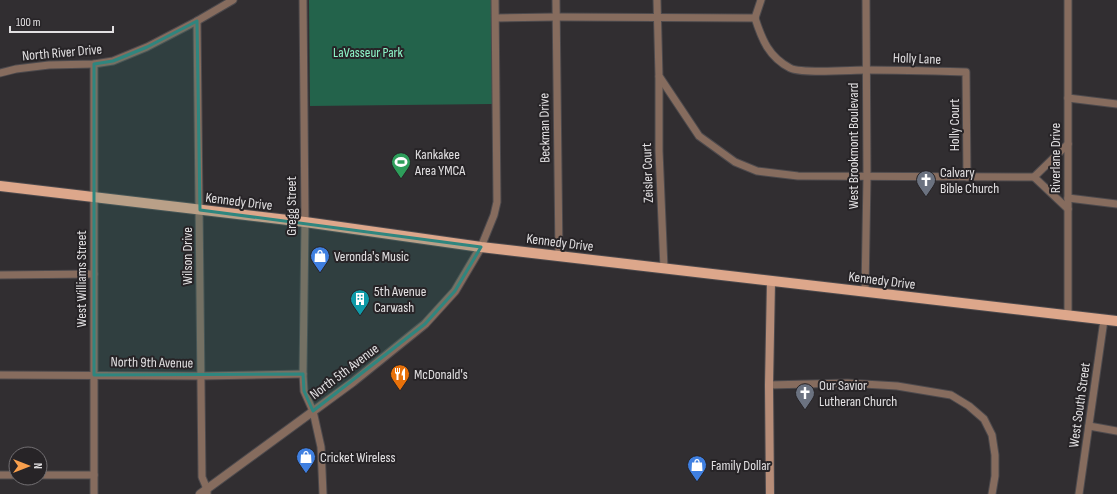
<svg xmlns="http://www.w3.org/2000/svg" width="1117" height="494" font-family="'Sofia Sans Condensed',sans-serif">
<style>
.green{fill:#23634b}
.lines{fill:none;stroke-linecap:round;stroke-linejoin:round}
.minor-casing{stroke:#4d4a4d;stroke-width:9}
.tertiary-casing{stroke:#4d4a4d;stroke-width:10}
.secondary-casing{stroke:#4d4a4d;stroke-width:10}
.primary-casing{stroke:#4d4a4d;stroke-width:12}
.minor{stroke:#866c5e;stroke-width:7}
.tertiary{stroke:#866c5e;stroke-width:8}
.secondary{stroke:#b78d78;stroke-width:8}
.primary{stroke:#dda78b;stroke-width:10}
.marked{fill:#2f867f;fill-opacity:0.2;stroke:#2f867f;stroke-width:3;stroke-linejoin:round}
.labels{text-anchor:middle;stroke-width:4;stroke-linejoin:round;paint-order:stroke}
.street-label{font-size:14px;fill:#e2e0e2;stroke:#272427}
.park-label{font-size:14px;fill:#8ef7ca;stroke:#272427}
.poi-label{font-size:14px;fill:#e2e0e2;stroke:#272427;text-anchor:start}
</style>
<rect width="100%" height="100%" fill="#312e31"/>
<path class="green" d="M309 0H491L493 94 492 104 310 106Z"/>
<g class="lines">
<defs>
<g id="minor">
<path d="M303 0 305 222 303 374 304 391 313 411 321 447 323 494"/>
<path d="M556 0 559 256"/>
<path d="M657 0 659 76 699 136 735 162 757 171 798 176 1034 177 1068 144"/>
<path d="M496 18 556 17 755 18"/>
<path d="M755 18C762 40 769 57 790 68 801 74 851 70 866 70 900 70 933 71 966 72L967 177"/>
<path d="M755 18 761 0"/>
<path d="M197 21 202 477 207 489V494"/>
<path d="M0 73 16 69 49 65 94 64 113 61 147 47 197 21 233 0"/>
<path d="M659 77V151L664 268"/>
<path d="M1068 98 1117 104"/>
<path d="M1034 177 1068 209"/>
<path d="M1068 198 1117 204"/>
<path d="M481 247 494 215 497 202 495 0"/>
<path d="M0 275 94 274"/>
<path d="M865 292 867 177 866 0"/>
<path d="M1068 315V0"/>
<path d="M0 375 201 376 303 374"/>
<path d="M769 385 847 383 897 386 951 395 969 406 984 419 992 435 995 455V476L992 494"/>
<path d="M1089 426 1117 431"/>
<path d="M0 475H16"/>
<path d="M40 475H94"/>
<path d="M94 494V64"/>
<path d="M1079 494 1104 320"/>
</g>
<path id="tertiary" d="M200 494 353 382 425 324 455 291 481 247"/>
<path id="secondary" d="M770 494 769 385 771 281"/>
<path id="primary" d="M0 186 305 222 481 247 1117 321"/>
</defs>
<use href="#minor" class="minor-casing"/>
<use href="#tertiary" class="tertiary-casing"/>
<use href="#secondary" class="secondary-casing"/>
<use href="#primary" class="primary-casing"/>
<use href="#minor" class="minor"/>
<use href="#tertiary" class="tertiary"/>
<use href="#secondary" class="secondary"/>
<use href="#primary" class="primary"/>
</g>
<path class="marked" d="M197 21 200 210 481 247 455 291 425 324 313 411 304 391 303 374 94 375V64L113 61 147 47Z"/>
<defs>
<symbol id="stadium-pin" viewBox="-11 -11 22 30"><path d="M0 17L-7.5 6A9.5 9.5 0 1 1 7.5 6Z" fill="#2e9e5b" stroke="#272427"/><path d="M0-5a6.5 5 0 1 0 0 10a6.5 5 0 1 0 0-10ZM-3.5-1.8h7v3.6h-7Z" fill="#fff"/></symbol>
<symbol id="church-pin" viewBox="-11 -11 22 30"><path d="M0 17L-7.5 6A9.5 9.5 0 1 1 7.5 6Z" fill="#6b7280" stroke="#272427"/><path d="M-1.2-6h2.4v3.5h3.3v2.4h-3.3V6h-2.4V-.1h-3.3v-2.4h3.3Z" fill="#fff"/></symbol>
<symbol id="shop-pin" viewBox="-11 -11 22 30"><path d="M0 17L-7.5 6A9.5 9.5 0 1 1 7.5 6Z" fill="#3f7fe0" stroke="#272427"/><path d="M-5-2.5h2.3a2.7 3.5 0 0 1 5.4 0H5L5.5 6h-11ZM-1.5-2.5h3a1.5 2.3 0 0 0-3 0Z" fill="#fff"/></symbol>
<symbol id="building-pin" viewBox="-11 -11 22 30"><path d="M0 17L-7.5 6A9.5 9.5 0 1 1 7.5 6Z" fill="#0f9aa8" stroke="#272427"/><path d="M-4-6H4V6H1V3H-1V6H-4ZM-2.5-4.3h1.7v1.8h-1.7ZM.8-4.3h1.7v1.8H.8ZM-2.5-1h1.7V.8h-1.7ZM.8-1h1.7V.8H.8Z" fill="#fff"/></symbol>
<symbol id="restaurant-pin" viewBox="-11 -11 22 30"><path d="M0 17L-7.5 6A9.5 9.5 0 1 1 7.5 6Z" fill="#e8710a" stroke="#272427"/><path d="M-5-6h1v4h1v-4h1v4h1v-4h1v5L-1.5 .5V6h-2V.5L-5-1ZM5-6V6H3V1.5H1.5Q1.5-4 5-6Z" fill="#fff"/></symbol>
</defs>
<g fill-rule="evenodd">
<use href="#stadium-pin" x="390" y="151" width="22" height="30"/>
<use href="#church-pin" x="915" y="169" width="22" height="30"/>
<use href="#shop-pin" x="309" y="245" width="22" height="30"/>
<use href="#building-pin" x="349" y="288" width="22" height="30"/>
<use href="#restaurant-pin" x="389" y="363" width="22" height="30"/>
<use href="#church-pin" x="794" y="382" width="22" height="30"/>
<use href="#shop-pin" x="295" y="446" width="22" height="30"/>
<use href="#shop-pin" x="686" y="454" width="22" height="30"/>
</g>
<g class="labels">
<g class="street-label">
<text transform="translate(62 52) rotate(-5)" y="5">North River Drive</text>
<text transform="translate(917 58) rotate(2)" y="5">Holly Lane</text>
<text transform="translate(954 125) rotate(-90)" y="5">Holly Court</text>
<text transform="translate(544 128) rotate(-91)" y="5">Beckman Drive</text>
<text transform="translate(853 146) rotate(-90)" y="5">West Brookmont Boulevard</text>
<text transform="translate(1055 158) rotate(-90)" y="5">Riverlane Drive</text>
<text transform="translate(647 173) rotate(-92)" y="5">Zeisler Court</text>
<text transform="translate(239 201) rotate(7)" y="5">Kennedy Drive</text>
<text transform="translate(291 206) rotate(-90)" y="5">Gregg Street</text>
<text transform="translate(560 242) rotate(7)" y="5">Kennedy Drive</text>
<text transform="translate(187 256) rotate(-90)" y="5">Wilson Drive</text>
<text transform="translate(81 279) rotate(-90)" y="5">West Williams Street</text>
<text transform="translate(882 280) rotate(7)" y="5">Kennedy Drive</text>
<text transform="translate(152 362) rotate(1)" y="5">North 9th Avenue</text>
<text transform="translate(344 371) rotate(-37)" y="5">North 5th Avenue</text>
<text transform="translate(1079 405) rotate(-82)" y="5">West South Street</text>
</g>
<g class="park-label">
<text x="368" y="57">LaVasseur Park</text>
</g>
<g class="poi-label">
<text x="415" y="159">Kankakee<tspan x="415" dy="16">Area YMCA</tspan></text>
<text x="940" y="177">Calvary<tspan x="940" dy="16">Bible Church</tspan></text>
<text x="334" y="261">Veronda's Music</text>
<text x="374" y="296">5th Avenue<tspan x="374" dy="16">Carwash</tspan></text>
<text x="414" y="379">McDonald's</text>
<text x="819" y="390">Our Savior<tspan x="819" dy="16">Lutheran Church</tspan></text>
<text x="320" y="462">Cricket Wireless</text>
<text x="711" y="470">Family Dollar</text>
</g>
</g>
<g transform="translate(28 466) rotate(90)"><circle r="19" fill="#272427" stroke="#726f72"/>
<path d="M0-3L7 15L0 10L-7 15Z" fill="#f9a04d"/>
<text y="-6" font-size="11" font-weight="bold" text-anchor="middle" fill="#e2e0e2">N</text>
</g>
<path d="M10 26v6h103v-6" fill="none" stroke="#e2e0e2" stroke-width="2"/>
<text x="16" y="26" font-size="12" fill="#e2e0e2" stroke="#272427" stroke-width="3" paint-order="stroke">100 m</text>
</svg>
